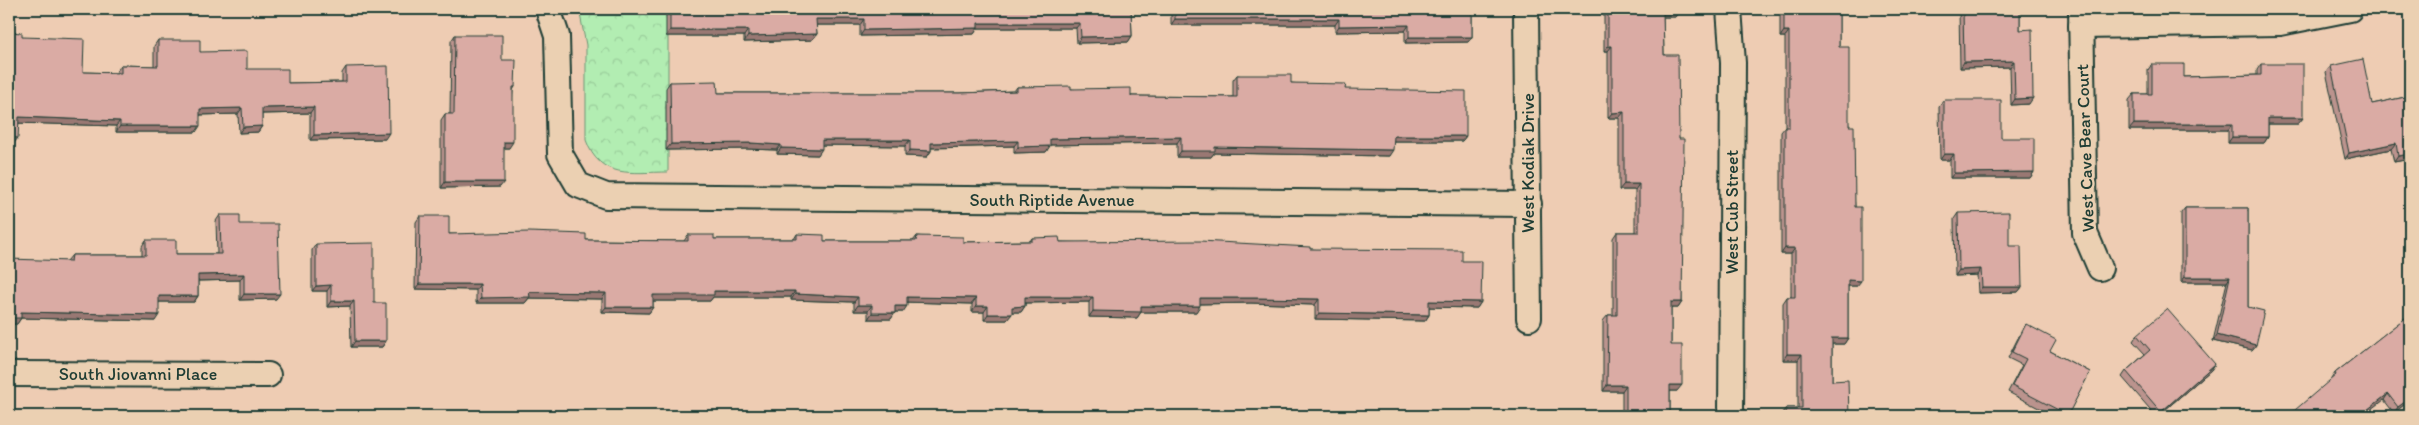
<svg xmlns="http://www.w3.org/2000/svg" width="2419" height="425" font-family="Itim,sans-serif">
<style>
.park{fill:url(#park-crowns);stroke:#689573}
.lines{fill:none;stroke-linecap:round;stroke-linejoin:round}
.street-casing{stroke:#1f3d34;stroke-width:28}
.street{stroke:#ebd0b2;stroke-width:24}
.wall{fill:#bb938d;stroke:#1f3d34}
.shaded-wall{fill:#997873;stroke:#1f3d34}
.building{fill:#daaba4;stroke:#1f3d34}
.labels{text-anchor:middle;stroke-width:4.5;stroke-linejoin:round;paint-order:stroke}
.street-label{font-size:18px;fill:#1f3d34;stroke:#ebd0b2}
</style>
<defs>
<pattern id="park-crowns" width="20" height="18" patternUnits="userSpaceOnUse" patternTransform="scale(1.25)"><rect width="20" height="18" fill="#b2edb2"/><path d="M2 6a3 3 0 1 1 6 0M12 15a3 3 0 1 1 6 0" fill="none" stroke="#99cc9a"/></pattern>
</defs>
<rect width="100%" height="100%" fill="#eeccb3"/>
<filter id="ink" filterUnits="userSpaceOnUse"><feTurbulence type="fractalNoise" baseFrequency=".02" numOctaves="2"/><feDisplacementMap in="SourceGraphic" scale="10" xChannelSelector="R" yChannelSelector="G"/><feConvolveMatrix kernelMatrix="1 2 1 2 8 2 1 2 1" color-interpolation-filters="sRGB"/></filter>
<g filter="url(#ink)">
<path class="park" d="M579 9H668V172C632 172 600 180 586 140V45Z"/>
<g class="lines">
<defs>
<g id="street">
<path d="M548 9 557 36 560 154 578 185 606 196 1529 204"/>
<path d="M1526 9 1529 318"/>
<path d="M1729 9 1733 63 1731 416"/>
<path d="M2081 9 2085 233 2100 268"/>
<path d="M2081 26 2280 23 2350 9"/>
<path d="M9 374 268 375"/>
</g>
</defs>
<use href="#street" class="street-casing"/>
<use href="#street" class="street"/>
</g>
<g class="wall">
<path d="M666 9H1131L1132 36 1128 42 1077 43 1076 28H978L974 34 860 36V25H816L817 34 812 40 744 42V36H666Z"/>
<path d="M1171 9H1472V37L1468 42 1405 43V31L1335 32V25H1171Z"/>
<path d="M1604 9H1679V11L1675 17H1663L1664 55 1679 139 1682 302 1678 308H1671V345L1677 391H1670V416H1622V391H1603V321L1608 315H1613V238L1617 232H1635V190H1619V118H1608V51H1604Z"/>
<path d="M1780 9H1839V47L1849 126 1855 207 1857 286H1848V338L1844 344H1832V381L1849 416H1782L1781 414 1786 408H1798V360H1783V303L1787 297H1791V254H1781V132L1785 127V37H1780Z"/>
<path d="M1959 9H2020V30L2029 104 2011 105 2010 67 1960 68Z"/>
<path d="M455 35 502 60 515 87 513 90 509 148H504L500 187 441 188V120L445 114H450L451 41Z"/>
<path d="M22 37 83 72 117 73V71L121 65 154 66V46L158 40 200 52 247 69 288 83 342 82V73L346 67 385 139 310 140V113L262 114V126L258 132 239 133 238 114 200 115 196 132H116V126L19 123 14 143Z"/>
<path d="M2152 64 2184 77 2257 75V70L2261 64 2303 118 2298 124H2268V137L2264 143H2228V130H2129V100L2134 94H2148V70Z"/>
<path d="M2331 66 2372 104 2410 96V159L2394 162 2391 149 2345 159 2326 72Z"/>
<path d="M1237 75 1291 83 1345 89 1466 136 1462 141H1393L1389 156 1214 153 1211 157H1177V143L1050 145 1046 152 1014 153V146L931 148V151L927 157 905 156V146L822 145 818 155 777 154V150L747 149 666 150V88L670 82 718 93H960L1014 91 1017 87 1071 89 1131 96 1233 97V80Z"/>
<path d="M1944 100 2001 138 2034 172 2030 178H1950V160H1940L1939 106Z"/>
<path d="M2185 208H2248V307L2256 345 2252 350 2213 341 2227 282H2181V213Z"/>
<path d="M1958 213 2009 246 2022 287 2018 292 1978 293 1977 275 1955 276 1954 219Z"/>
<path d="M220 215 240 224 276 299 240 300V280L198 281V296L194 302H159L155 321 21 318 17 324H9L67 261 72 255H142V246L146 240 176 254H217L216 221Z"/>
<path d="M420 216 449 234 586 240 684 241 688 235 714 239H794L797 234 824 241H913L917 236 963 242 1030 241 1032 238 1060 242 1310 249 1462 261 1481 302 1477 308 1429 307V315L1425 321 1315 319V305L1251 303 1200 304 1196 312H1141L1137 318 1089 317V302L1025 303V306L1021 312H1012L1007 320H984V312H972V304L907 302 903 312H895L891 319H868V311H854V302L791 300V297H713L710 301H653V307L649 313 602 312V299L529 298 525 303H476V290L415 289 416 222Z"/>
<path d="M316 244 374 303 386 341 382 347H351L350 306 327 307V291H312V250Z"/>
<path d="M2410 306V400L2394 413 2384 400 2331 379 2335 373 2409 315 2407 312Z"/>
<path d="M2026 324 2050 351 2090 372 2067 416H2054L2008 392 2022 365 2008 358 2022 330Z"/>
<path d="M2137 335 2215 364 2211 370 2158 416H2156L2122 377 2126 371 2145 354 2133 341Z"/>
</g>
<g class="shaded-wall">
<path d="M1663 11H1679L1675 17H1659Z"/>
<path d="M816 19H864L860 25H812Z"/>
<path d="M1175 19H1339L1335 25H1171Z"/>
<path d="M978 23H1080L1076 28H974Z"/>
<path d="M1409 25 1405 31 1335 32 1339 26Z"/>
<path d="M978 28 974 34 860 36 864 30Z"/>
<path d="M670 30H748L744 36H666Z"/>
<path d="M1784 31H1789L1785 37H1780Z"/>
<path d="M817 34 812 40 744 42 748 36Z"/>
<path d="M1132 36 1128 42 1077 43 1081 37Z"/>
<path d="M1409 37H1472L1468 42 1405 43Z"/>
<path d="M1608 46H1612L1608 51H1604Z"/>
<path d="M2014 61 2010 67 1960 68 1964 62Z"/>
<path d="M2033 98 2029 104 2011 105 2015 99Z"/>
<path d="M314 107 310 113 258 114 262 108Z"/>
<path d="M242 108 238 114 196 115 200 109Z"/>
<path d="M1624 112 1619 118H1608L1612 113Z"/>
<path d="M19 117 120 121 116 126 15 123Z"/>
<path d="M2268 118H2303L2298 124H2264Z"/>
<path d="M2134 124H2232L2228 130H2129Z"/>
<path d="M120 126H200L196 132H116Z"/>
<path d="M262 126 258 132 239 133 243 127Z"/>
<path d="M389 133 385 139 310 140 314 135Z"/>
<path d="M1394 136H1466L1462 141H1390Z"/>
<path d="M9 137 18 138 14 143H9Z"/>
<path d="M1181 137 1177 143 1045 145 1050 139Z"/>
<path d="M2232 137H2268L2264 143H2228Z"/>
<path d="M822 140H910L905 146 818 145Z"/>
<path d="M1018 141 1014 146 927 148 931 143Z"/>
<path d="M504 142H513L509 148H500Z"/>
<path d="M751 143 781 145 777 150 747 149 666 150 671 144Z"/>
<path d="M2396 143 2391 149 2345 159 2349 153Z"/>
<path d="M1050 146 1046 152 1014 153 1018 147Z"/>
<path d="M1215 147 1393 150 1389 156 1214 153 1211 157H1177L1181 151Z"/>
<path d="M781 148 822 149 818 155 777 154Z"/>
<path d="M910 150 931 151 927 157 905 156Z"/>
<path d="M1944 154H1954L1950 160H1940Z"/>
<path d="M2410 154V159L2394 162 2398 156Z"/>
<path d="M2034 172 2030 178H1950L1954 173Z"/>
<path d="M445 182H504L500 187 441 188Z"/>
<path d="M1624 184H1639L1635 190H1619Z"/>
<path d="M1785 248H1795L1791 254H1781Z"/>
<path d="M1981 269 1977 275 1955 276 1959 270Z"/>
<path d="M244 274 240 280 194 281 198 275Z"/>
<path d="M2185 277H2230L2227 282H2181Z"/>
<path d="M1848 280 1861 281 1857 286H1844Z"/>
<path d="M419 284H480L476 290 415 289Z"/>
<path d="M331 285 327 291H312L316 286Z"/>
<path d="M1982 287H2022L2018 292 1978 293Z"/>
<path d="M714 291H795L791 297H713L710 301H649L653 295Z"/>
<path d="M529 292 606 293 602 299 529 298 525 303H476L481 298Z"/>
<path d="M244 294H280L276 299 240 300Z"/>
<path d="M795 294 858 297 854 302 791 300Z"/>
<path d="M159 296H198L194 302H155Z"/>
<path d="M907 297 976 298 972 304 903 302Z"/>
<path d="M1025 297H1093L1089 302 1021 303Z"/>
<path d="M1200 298H1255L1319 299 1315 305 1251 303 1196 304Z"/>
<path d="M331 301H354L350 306 327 307Z"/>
<path d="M1429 301 1481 302 1477 308 1425 307Z"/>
<path d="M1671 302H1682L1678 308H1667Z"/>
<path d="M858 305H872L868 311H854Z"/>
<path d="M895 306H907L903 312H891Z"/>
<path d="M976 306H988L984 312H972Z"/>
<path d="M1025 306 1021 312H1007L1012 307Z"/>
<path d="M1141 306H1200L1196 312H1141L1137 318 1089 317 1093 311Z"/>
<path d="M606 307H653L649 313 602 312Z"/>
<path d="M21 312 159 315 155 321 21 318 17 324H9V318Z"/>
<path d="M872 313H895L891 319H868Z"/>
<path d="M1319 313 1429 315 1425 321 1315 319Z"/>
<path d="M988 314H1012L1007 320H984Z"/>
<path d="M2217 335 2256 345 2252 350 2213 341Z"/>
<path d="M1832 338H1848L1844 344H1828Z"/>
<path d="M355 341H386L382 347H351Z"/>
<path d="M1787 354H1802L1798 360H1783Z"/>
<path d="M2215 364 2211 370 2158 416 2161 412Z"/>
<path d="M1607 385H1626L1622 391H1603Z"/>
<path d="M1670 385H1682L1677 391H1666Z"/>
<path d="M2388 394 2384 400 2363 416H2359Z"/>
<path d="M2410 398V400L2394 413 2398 407Z"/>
</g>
<g class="building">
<path d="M670 9H1131L1132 36 1081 37 1080 23H978V28L864 30V19H816L817 34 748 36V30H670Z"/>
<path d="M1175 9H1472V37H1409V25L1339 26V19H1175Z"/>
<path d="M1608 9H1679V11H1663L1664 55H1678L1679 139H1684L1682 302H1671V345H1682V385H1670V416H1626V385H1607L1608 315H1617V232H1639V184H1624V112L1612 113V46H1608Z"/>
<path d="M1784 9H1839V47H1849V126H1854L1855 207H1861V281L1848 280V338H1832V381L1848 380 1849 416H1786V408H1802V354H1787V297H1795V248H1785V127H1789V31H1784Z"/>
<path d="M1963 9H2020V30L2032 29 2033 98 2015 99 2014 61 1964 62Z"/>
<path d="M9 32 22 33V37L84 39 83 72 121 73V65L158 66V40H200V52L247 51V69H288V83L346 82V67L388 66 389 133 314 135V107L262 108V126L243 127 242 108 200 109V126H120V121L19 117 18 138 9 137Z"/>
<path d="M455 35H502V60H516L515 87H513V142H504V182H445V114H454Z"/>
<path d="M2363 59 2372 104 2410 96V154L2398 156 2396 143 2349 153 2331 66Z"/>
<path d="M2152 64H2184V77L2261 75V64H2303V118H2268V137H2232V124H2134V94H2152Z"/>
<path d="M1237 75H1291V83L1346 84 1345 89 1466 91V136H1394L1393 150 1215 147V151H1181V137L1050 139V146L1018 147V141L931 143V151L910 150V140H822V149L781 148V145L751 143 671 144 670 82 717 81 718 93H960L1017 91V87L1071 86V89L1131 88V96L1237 97Z"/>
<path d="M1944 100H2001V138H2034V172L1954 173V154H1944Z"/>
<path d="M2185 208H2248V307L2264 311 2256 345 2217 335 2230 277H2185Z"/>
<path d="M2009 212V246H2021L2022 287H1982L1981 269 1959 270 1958 213Z"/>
<path d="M220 215H240V224H278L280 294H244V274L198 275V296H159V315L21 312V318H9V259L71 261 72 255H146V240H176V254H221Z"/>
<path d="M420 216H449V234L529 232 586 234V240L688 241V235H714V239H797V234L824 235V241H916L917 236 963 237V242L1032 241V238L1059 237 1060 242 1200 241 1310 247V249L1462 250V261H1482L1481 302 1429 301V315L1319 313V299L1255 298H1200V306H1141V312L1093 311V297H1025V306L1012 307V314H988V306H976V298L907 297V306H895V313H872V305H858V297L795 294V291H714V295H653V307H606V293L529 292 530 297 481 298 480 284H419Z"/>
<path d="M374 243V303H386V341H355L354 301H331V285L316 286V244Z"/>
<path d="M2167 309 2215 364 2161 412 2126 371 2150 350 2137 335Z"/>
<path d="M2410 314V398L2398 407 2388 394 2359 416H2288L2336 375 2335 373Z"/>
<path d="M2026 324 2056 340 2050 351 2090 372 2068 415 2012 386 2026 359 2012 352Z"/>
<path d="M349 412 390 413V416H349Z"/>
</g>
</g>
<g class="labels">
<g class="street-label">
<text transform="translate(2085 148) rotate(-92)" y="6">West Cave Bear Court</text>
<text transform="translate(1528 163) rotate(-90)" y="6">West Kodiak Drive</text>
<text x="1052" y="206">South Riptide Avenue</text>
<text transform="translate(1732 212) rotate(-90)" y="6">West Cub Street</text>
<text x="138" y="380">South Jiovanni Place</text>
</g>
</g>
<rect width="2419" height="425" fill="none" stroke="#ebd0b2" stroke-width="30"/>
<rect x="15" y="15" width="2389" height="395" fill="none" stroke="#1f3d34" stroke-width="2" filter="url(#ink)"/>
</svg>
